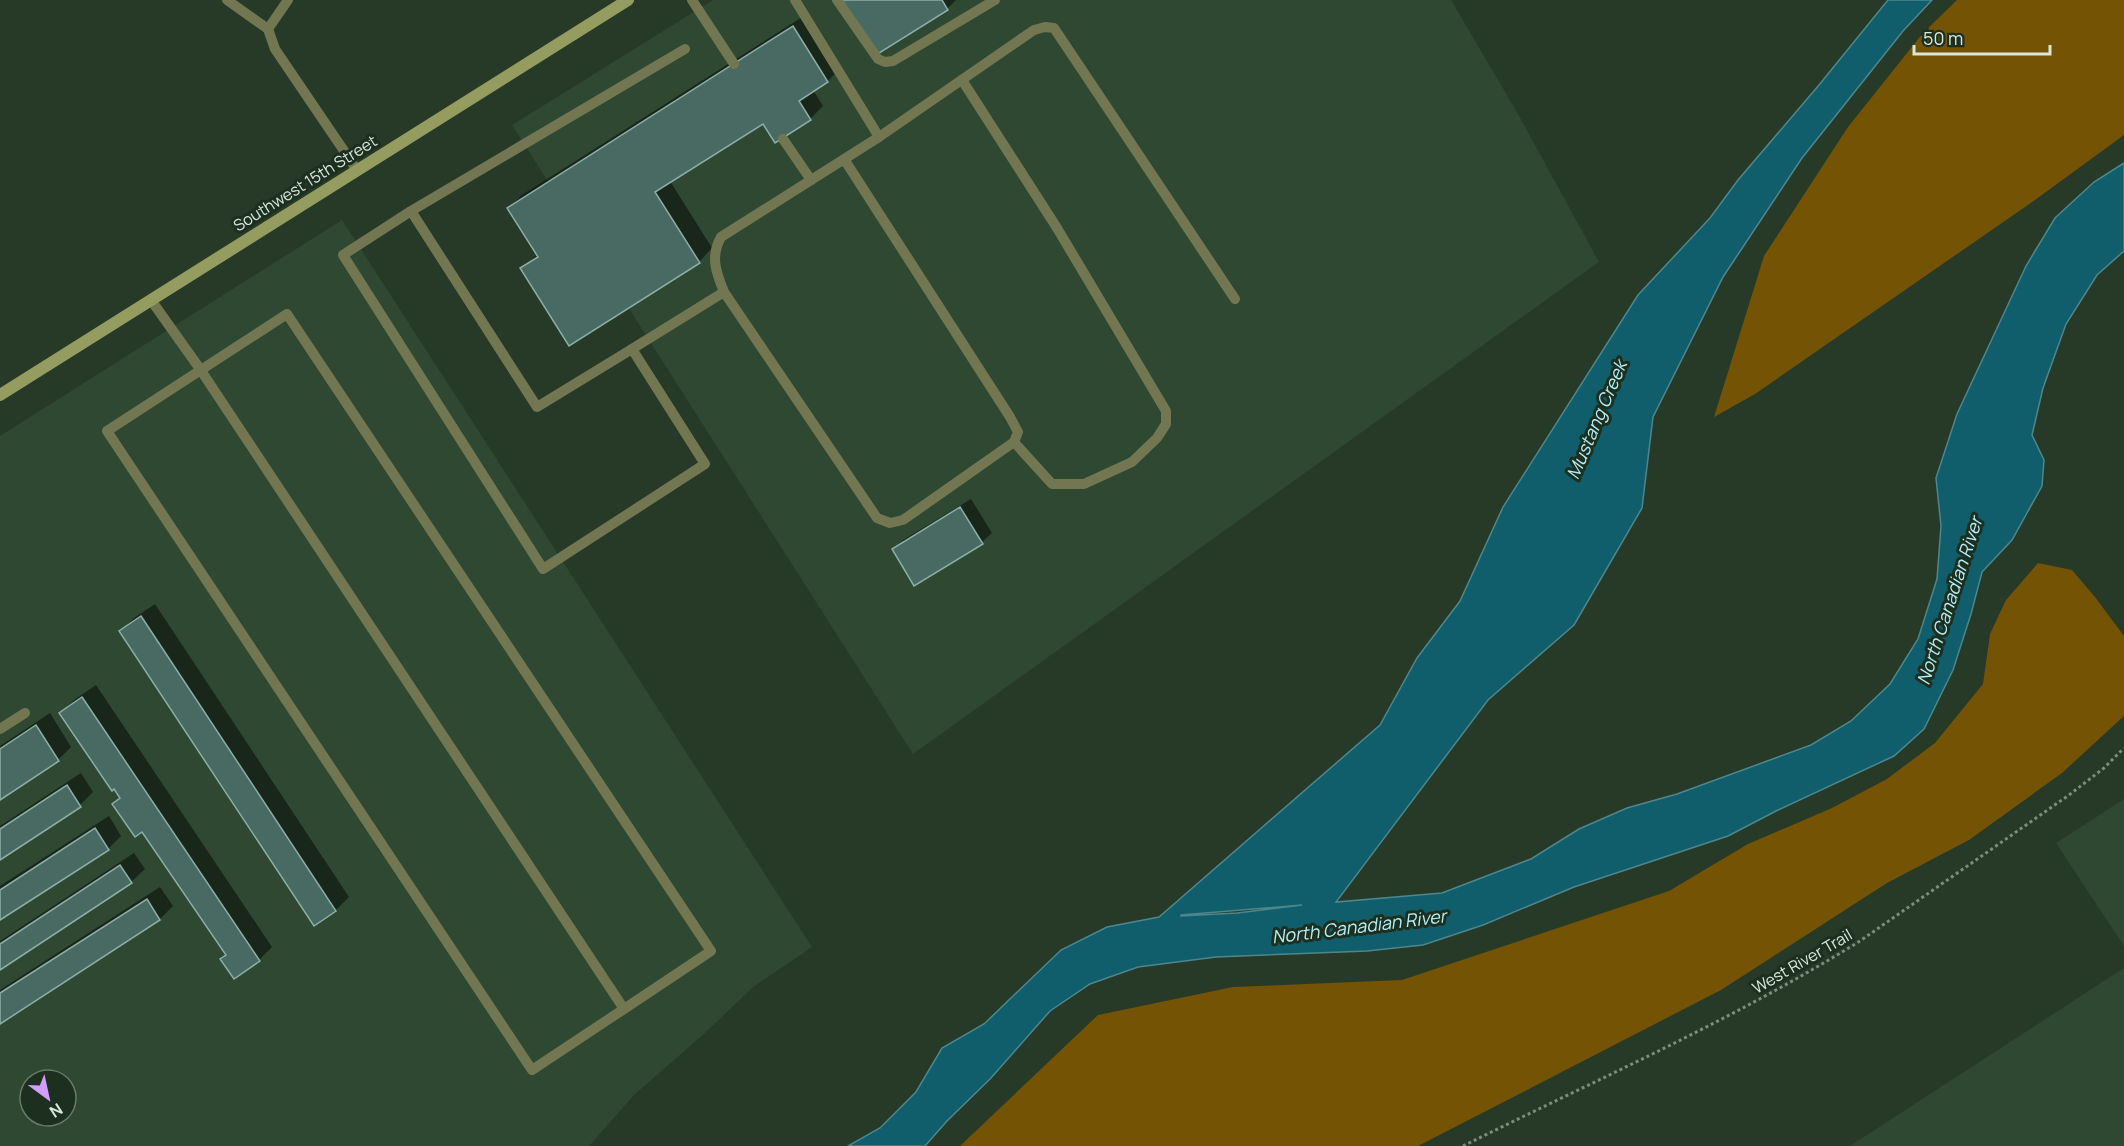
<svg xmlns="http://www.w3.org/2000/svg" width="2124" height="1146" font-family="Manrope,sans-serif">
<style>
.built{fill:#2f4832;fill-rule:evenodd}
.green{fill:#745304}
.water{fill:#105e6b;stroke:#4d878d;stroke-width:1.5;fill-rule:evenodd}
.shadow{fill:#0007}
.building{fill:#496a63;stroke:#8baea6;stroke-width:1.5}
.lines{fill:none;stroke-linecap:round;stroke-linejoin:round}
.path{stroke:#7c8c7d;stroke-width:3;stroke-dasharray:3 3;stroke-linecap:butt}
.service{stroke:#727752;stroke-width:10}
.secondary{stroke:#959c60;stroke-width:12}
.labels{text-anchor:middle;stroke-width:6;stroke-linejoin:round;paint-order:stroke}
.street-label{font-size:16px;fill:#dae6db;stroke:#1d301f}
.water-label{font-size:18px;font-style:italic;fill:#b4eefa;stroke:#1d301f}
</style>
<rect width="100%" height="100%" fill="#273a28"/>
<g class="built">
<path d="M713 0H1451L1518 114 1599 262 913 754 512 125Z"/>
<path d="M342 220 812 947 753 987 705 1033 634 1095 589 1146H0V436ZM30 1080H66V1116H30Z"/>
<path d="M2124 799V946L2056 843Z"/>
<path d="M2124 968V1146H1850Z"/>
</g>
<g class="green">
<path d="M1957 0H2124V135L2035 200 1755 394 1714 417 1764 256 1848 127 1923 33Z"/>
<path d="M2038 563 2072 570 2095 597 2124 636V716L2062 773 1969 840 1887 883 1721 990 1418 1146H960L1098 1015 1233 987 1402 980 1669 891 1748 844 1832 808 1887 779 1935 743 1983 684 1990 634 2006 600Z"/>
</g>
<path class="water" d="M1888 0H1932L1903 31 1802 158 1723 277 1653 417 1642 508 1574 625 1488 700 1336 902 1442 893 1531 859 1579 829 1627 808 1677 794 1811 745 1851 721 1890 684 1918 639 1937 579 1941 526 1936 478 1957 414 2026 266 2055 218 2094 182 2124 163V251L2097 275 2066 324 2043 388 2032 435 2044 460 2042 486 2012 540 1982 572 1971 614 1953 670 1924 729 1894 756 1778 810 1728 836 1574 887 1483 925 1423 945 1367 951 1216 957 1138 967 1090 984 1050 1011 991 1078 947 1121 925 1146H848L880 1128 916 1092 942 1048 984 1024 1061 950 1107 927 1159 917 1380 725 1417 658 1460 601 1503 507 1638 295 1710 218 1738 180 1819 85ZM1302 905 1237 913 1181 916V915Z"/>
<g class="shadow">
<path d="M844 0H956L947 9Z"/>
<path d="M807 14 841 68 828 81 813 90 823 106 810 119 763 122 670 181 712 248 699 262 570 344 522 269 538 254 509 208 522 195Z"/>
<path d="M971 499 992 533 982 542 893 550 903 540Z"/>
<path d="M155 604 349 897 336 910 315 924 121 631 134 618Z"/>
<path d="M96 685 272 947 259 960 234 977 222 959 227 954 143 830 114 804 121 797 61 713 74 700Z"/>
<path d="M50 713 71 747 58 760 0 798V746Z"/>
<path d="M81 773 93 792 80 805 0 858V826Z"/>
<path d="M109 816 121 836 108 849 0 918V886Z"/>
<path d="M134 853 145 869 131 882 0 968V941Z"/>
<path d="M160 887 173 906 160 919 0 1022V990Z"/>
</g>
<g class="building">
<path d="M842 0H942L948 10 876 55Z"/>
<path d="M793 26 828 82 799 101 811 120 775 143 763 124 655 192 700 263 569 346 520 268 538 257 507 208Z"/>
<path d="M960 507 983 544 914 586 892 549Z"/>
<path d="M141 616 336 911 314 926 119 631Z"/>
<path d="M82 697 260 961 234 979 220 959 226 955 142 832 135 837 112 804 120 798 114 789 112 791 59 713Z"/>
<path d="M36 725 59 761 0 800V749Z"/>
<path d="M67 785 81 807 0 860V829Z"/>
<path d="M95 828 109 850 0 920V890Z"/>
<path d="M120 865 132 883 0 970V944Z"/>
<path d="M147 899 160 920 0 1024V993Z"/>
</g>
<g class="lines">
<path class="path" d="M1463 1146C1596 1080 1733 1020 1860 941L2069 795 2104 768 2124 748"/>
<g class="service">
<path d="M227 0 268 29"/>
<path d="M288 0 268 29 275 49 357 170"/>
<path d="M692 0 734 64"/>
<path d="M795 0 879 137 721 237C710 257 716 272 724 292L877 518 890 523 903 520 1014 442 1018 432 1010 417 844 159"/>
<path d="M837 0 878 59 885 62 893 61 995 0"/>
<path d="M962 80 1057 228 1166 411V424L1157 438 1132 462 1084 484H1052L1014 442"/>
<path d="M879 137 1034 30 1045 27 1054 28 1235 299"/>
<path d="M783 139 811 180"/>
<path d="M411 211 537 407 632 349 705 464 543 569 343 255 411 211 685 49"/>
<path d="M151 300 200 369 624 1009 711 951 287 314 107 431 532 1070 624 1009"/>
<path d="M632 349 724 292"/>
<path d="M0 729 25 713"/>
</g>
<path class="secondary" d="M0 395 628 0"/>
</g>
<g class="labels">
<g class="street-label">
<text transform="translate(305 183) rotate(-32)" y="6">Southwest 15th Street</text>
<text transform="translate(1802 961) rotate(-30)" y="6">West River Trail</text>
</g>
<g class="water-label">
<text transform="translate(1597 420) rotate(-67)" y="6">Mustang Creek</text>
<text transform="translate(1950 601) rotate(-72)" y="6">North Canadian River</text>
<text transform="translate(1359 927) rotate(-7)" y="6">North Canadian River</text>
</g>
</g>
<g transform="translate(48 1098) rotate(147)"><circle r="28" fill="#1d301f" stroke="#69796a" stroke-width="1.5"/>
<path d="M0-4.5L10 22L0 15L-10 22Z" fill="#d29dfd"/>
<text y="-9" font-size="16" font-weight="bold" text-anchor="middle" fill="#dae6db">N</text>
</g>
<path d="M1914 45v9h136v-9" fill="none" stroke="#dae6db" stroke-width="3"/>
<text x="1923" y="45" font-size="18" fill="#dae6db" stroke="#1d301f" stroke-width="4.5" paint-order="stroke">50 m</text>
</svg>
